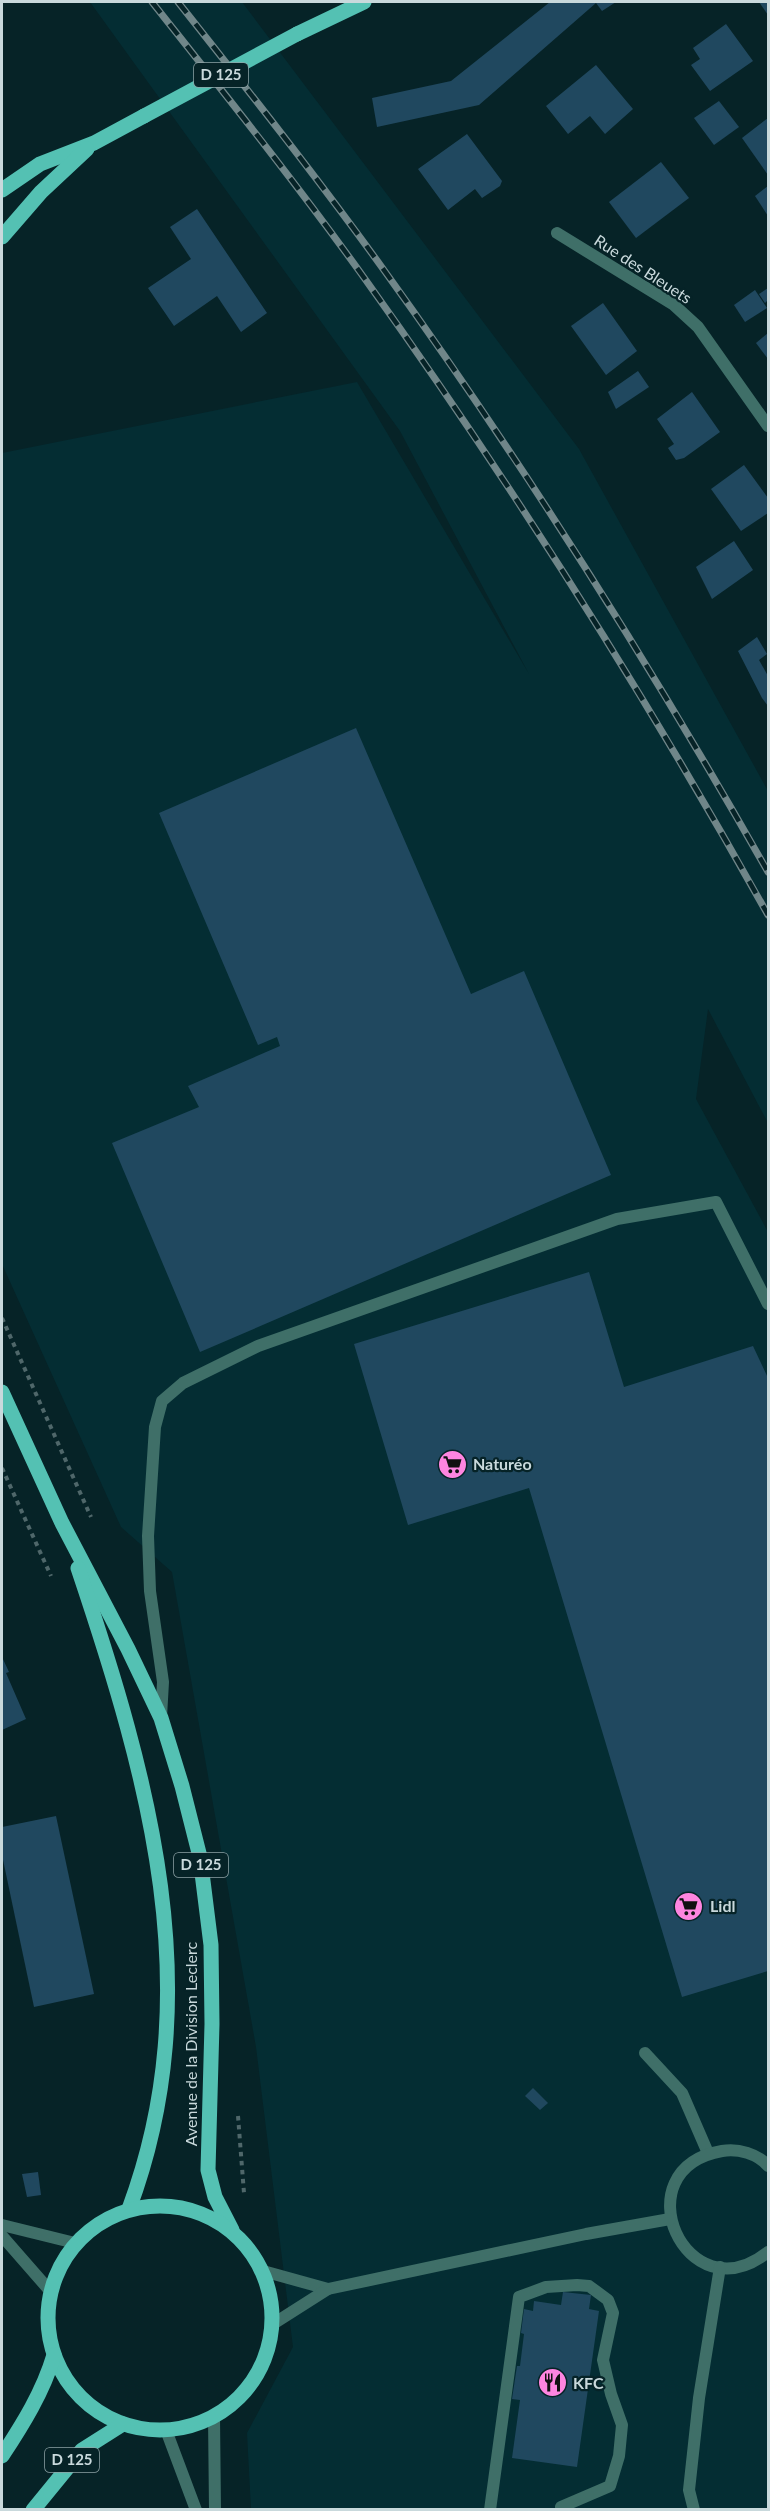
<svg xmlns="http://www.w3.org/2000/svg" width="770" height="2511" font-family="Lato,sans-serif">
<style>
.built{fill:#042d33}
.building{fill:#20485f}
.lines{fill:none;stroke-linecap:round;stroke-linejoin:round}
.path{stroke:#4f676a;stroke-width:4;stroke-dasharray:4.5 4.5;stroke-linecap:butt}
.service{stroke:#3f6f68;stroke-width:12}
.minor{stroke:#3f6f68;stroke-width:12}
.primary{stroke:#54c1b3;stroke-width:15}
.rail-casing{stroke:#708689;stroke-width:7}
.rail{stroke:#062327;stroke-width:4.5;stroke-dasharray:14;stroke-linecap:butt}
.primary-bridge{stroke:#54c1b3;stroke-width:15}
.labels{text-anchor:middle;stroke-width:4.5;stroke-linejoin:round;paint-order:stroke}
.shield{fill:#062327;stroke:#8ea2a6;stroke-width:1.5}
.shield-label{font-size:15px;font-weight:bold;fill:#c9d9dc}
.street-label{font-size:16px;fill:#c9d9dc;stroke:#062327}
.poi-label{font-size:16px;font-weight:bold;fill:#c9d9dc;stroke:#062327;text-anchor:start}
</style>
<rect width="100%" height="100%" fill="#062327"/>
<path class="built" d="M90 2H242L579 449 768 791V1123L708 1009 696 1099 768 1232V2509H251L247 2433 293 2347 256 2047 172 1572 121 1527 2 1264V453L357 382 529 674 400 431Z"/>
<g class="building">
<path d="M550 2H616L602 11 596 3 479 105 377 127 372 98 451 81Z"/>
<path d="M759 2H768V15Z"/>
<path d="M726 24 753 61 710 91 691 65 700 59 693 48Z"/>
<path d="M596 65 633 109 605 134 590 116 568 134 546 106Z"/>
<path d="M719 101 739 127 714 145 694 118Z"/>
<path d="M768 118V175L742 138Z"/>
<path d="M467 134 502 181 500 186 482 198 475 189 448 210 418 169Z"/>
<path d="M661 162 689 198 636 238 609 202Z"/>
<path d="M768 186V216L755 196Z"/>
<path d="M197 209 267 313 241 332 217 296 174 326 148 288 191 259 170 227Z"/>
<path d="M768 288V300L765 303 759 294Z"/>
<path d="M755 290 767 308 745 322 734 305Z"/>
<path d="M603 303 637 351 606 375 571 326Z"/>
<path d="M768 333V359L756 343Z"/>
<path d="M638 371 649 387 616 409 608 392Z"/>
<path d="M692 392 720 432 684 458 676 460 668 448 674 444 657 419Z"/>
<path d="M744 465 768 498V513L741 531 711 489Z"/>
<path d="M734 541 753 570 712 599 696 567Z"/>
<path d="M757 637 767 654 759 660 768 676V706L762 698 738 651Z"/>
<path d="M356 728 471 994 524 971 611 1175 200 1352 112 1143 199 1107 188 1086 280 1046 277 1037 258 1045 159 813Z"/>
<path d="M589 1272 624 1387 753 1346 768 1378V1971L682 1997 529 1488 408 1525 354 1344Z"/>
<path d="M2 1657 9 1672 6 1673 26 1719 2 1730Z"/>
<path d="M56 1816 94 1994 34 2007 2 1855V1827Z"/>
<path d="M533 2088 548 2103 540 2110 525 2096Z"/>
<path d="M38 2172 41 2195 27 2197 22 2174Z"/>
<path d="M563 2292 591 2295 589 2309 599 2311 577 2467 512 2458 520 2400 512 2399 517 2366H520L524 2334 521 2333 524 2309 533 2311 534 2301 561 2305Z"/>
</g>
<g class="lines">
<g class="path">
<path d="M2 1318 91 1517"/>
<path d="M2 1468 51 1576"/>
<path d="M238 2116 244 2193"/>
</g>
<g class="service">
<path d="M161 1717 163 1682 150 1591 148 1536 155 1427 162 1401 183 1383 258 1346 617 1219 716 1202 768 1304"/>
<path d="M645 2053 682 2093 708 2153"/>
<path d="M768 2166C758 2154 738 2148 722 2151 620 2169 686 2317 768 2252"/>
<path d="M263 2271 328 2289"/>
<path d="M273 2324 328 2289 586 2234 670 2219"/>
<path d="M214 2417 215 2510"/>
<path d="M166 2430 196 2510"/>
<path d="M490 2510 519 2297 546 2287 577 2285 589 2286 608 2300 613 2313 603 2360 611 2394 622 2425 619 2456 610 2486 561 2507"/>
<path d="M694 2510 689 2490 699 2398 720 2267"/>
</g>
<g class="minor">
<path d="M557 233 674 305 698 327 768 426"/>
<path d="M2 2225 75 2243"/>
<path d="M2 2236 51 2292"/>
</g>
<g class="primary">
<path d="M297 34 364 2"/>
<path d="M2 190 40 164 94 143 144 116"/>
<path d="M2 237 41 192 87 149"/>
<path d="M2 1392 62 1523 128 1649 161 1718 182 1786 200 1857 211 1945 212 2024 208 2170 215 2197 232 2230"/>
<path d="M78 1568C149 1779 210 1992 129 2209"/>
<circle cx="160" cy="2318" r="112"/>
<path d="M2 2456C23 2424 43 2392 54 2355"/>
<path d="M33 2510 82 2450 123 2424"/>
</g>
<defs>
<g id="rail">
<path d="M152 2C224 93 297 184 365 279 511 483 646 696 768 915"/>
<path d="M178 2C247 89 316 176 381 266 521 460 650 664 768 872"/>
</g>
</defs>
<use href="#rail" class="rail-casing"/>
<use href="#rail" class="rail"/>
<path class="primary-bridge" d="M144 116 297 34"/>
</g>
<defs>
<symbol id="supermarket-disc" viewBox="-11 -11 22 22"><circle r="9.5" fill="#fe85e0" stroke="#062327"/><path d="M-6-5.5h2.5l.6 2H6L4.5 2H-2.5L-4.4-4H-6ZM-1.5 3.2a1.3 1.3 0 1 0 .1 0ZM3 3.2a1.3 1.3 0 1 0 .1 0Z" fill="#111"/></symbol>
<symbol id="restaurant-disc" viewBox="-11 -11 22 22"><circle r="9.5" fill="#fe85e0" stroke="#062327"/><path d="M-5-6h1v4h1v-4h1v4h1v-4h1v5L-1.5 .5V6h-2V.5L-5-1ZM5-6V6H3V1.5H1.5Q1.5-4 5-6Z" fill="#111"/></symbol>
</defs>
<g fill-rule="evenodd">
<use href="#supermarket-disc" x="436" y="1448" width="33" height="33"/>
<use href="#supermarket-disc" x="672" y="1890" width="33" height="33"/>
<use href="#restaurant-disc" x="536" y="2366" width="33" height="33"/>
</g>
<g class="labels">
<g class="shield">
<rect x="194" y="63" width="54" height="24" rx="4.5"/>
<rect x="174" y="1853" width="54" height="24" rx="4.5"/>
<rect x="45" y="2448" width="54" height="24" rx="4.5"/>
</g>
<g class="shield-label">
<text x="221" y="80">D 125</text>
<text x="201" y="1870">D 125</text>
<text x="72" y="2465">D 125</text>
</g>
<g class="street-label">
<text transform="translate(643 269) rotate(33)" y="6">Rue des Bleuets</text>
<text transform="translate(191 2044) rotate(-90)" y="6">Avenue de la Division Leclerc</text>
</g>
<g class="poi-label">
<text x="473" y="1470">Naturéo</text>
<text x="710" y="1912">Lidl</text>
<text x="573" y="2389">KFC</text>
</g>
</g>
<rect width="770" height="2511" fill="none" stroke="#c9d9dc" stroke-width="6"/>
</svg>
